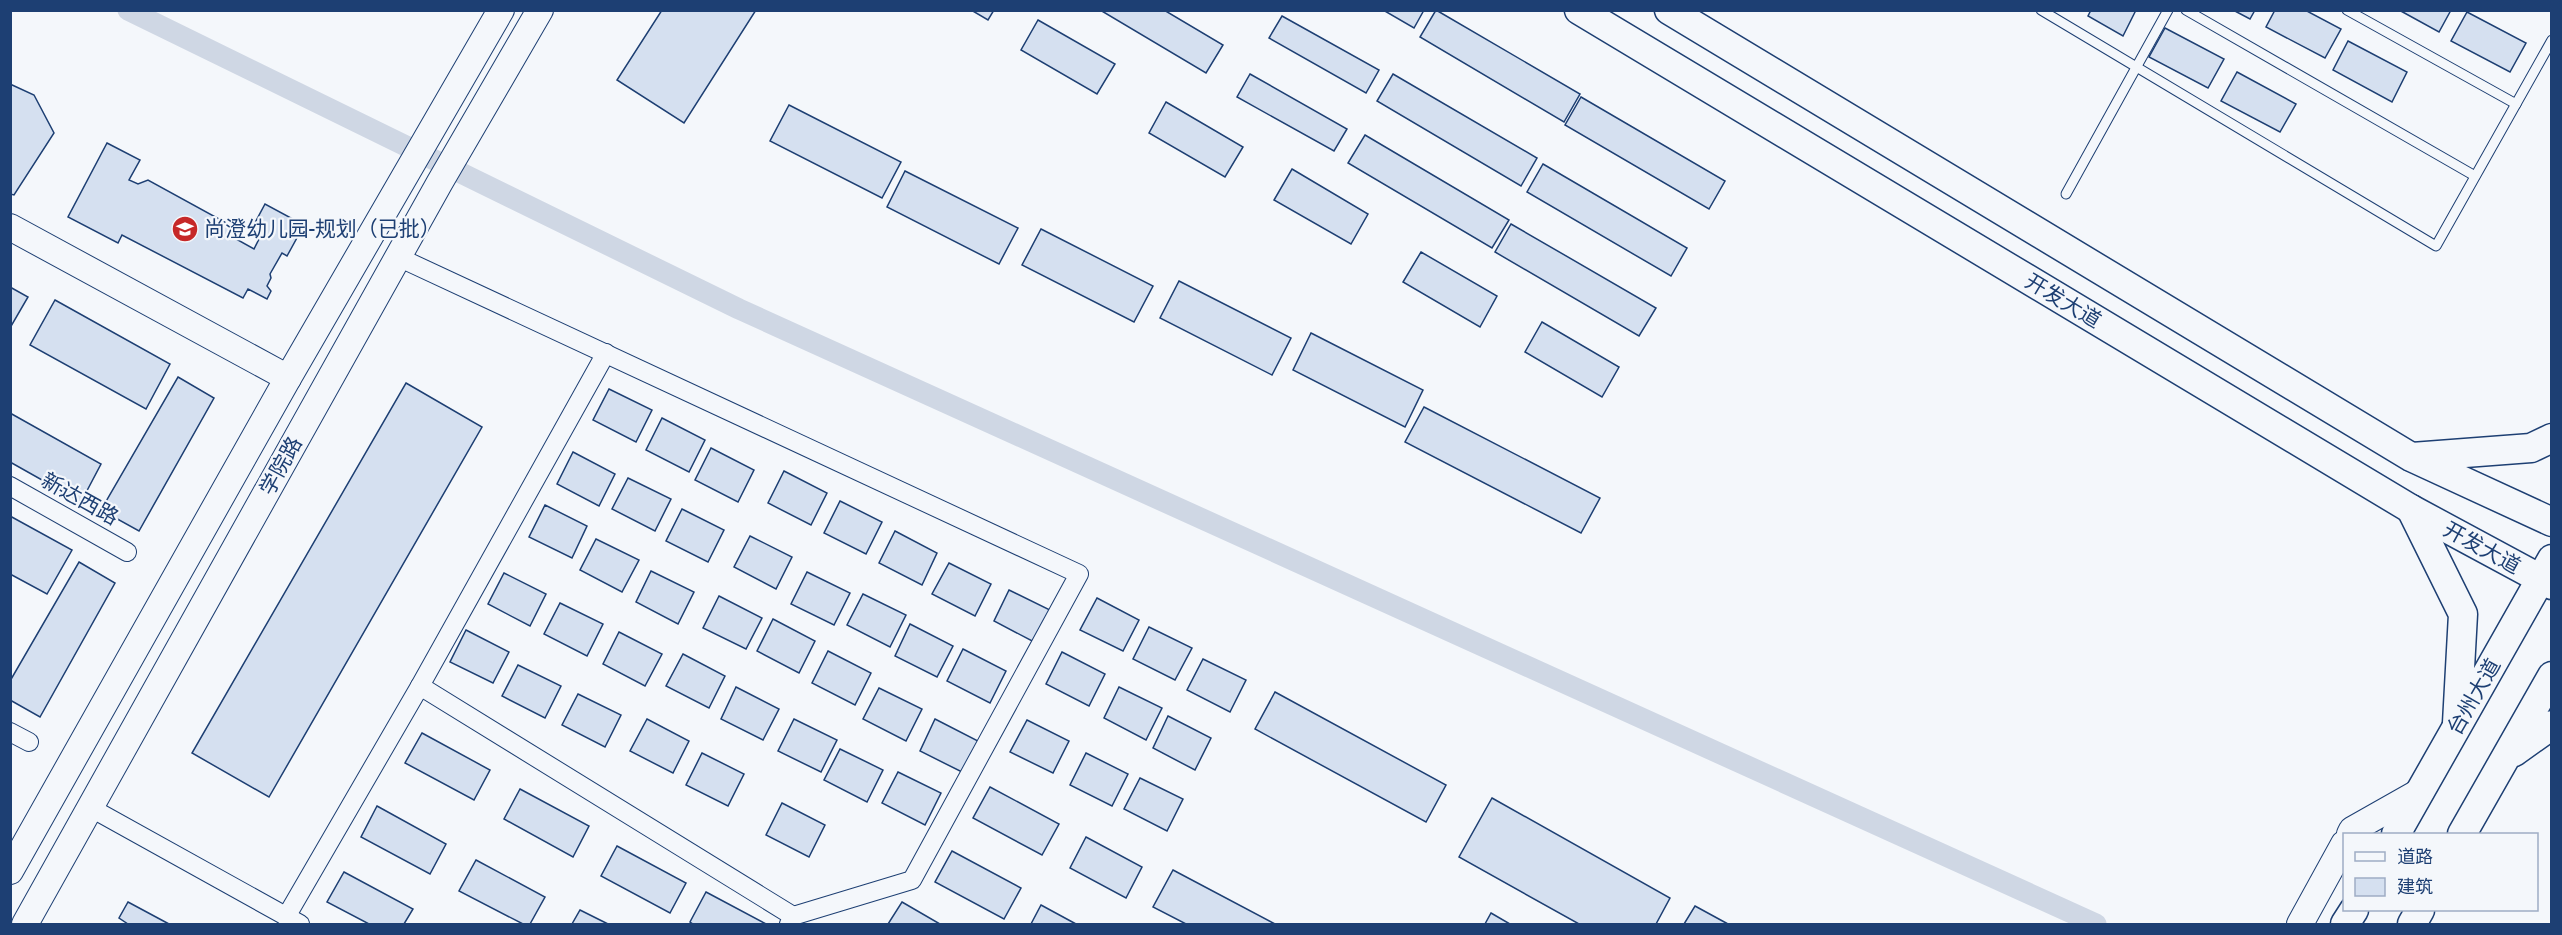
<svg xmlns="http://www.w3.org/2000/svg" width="2562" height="935" font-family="'Archivo Narrow','Noto Sans SC',sans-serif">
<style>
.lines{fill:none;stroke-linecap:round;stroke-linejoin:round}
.canal{stroke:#cfd7e4;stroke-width:21}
.building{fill:#d5e0f0;stroke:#1d3f73;stroke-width:1.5}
.lane-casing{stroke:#1d3f73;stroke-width:11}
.street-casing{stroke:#1d3f73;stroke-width:20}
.secondary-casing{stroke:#1d3f73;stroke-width:28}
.primary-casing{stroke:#1d3f73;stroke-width:31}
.lane{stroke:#f4f7fb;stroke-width:9}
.street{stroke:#f4f7fb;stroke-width:18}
.secondary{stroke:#f4f7fb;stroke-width:26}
.primary{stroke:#f4f7fb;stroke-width:28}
.labels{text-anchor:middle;stroke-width:4.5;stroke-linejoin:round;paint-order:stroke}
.poi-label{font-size:21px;fill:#1d3f73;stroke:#f4f7fb;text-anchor:start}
.street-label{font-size:21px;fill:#1d3f73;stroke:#f4f7fb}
</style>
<rect width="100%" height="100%" fill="#f4f7fb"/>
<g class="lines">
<path class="canal" d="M128 10 739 309 2096 924"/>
</g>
<g class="building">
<path d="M662 10H756L684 123 617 80Z"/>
<path d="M971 10H994L988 20Z"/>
<path d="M1100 10H1164L1223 45 1206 73Z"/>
<path d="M1383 10H1424L1414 28Z"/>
<path d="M1436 10 1580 94 1564 122 1420 37Z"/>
<path d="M2091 10H2136L2123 36 2088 16Z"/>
<path d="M2233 10H2255L2250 19Z"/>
<path d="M2275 10H2305L2341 29 2325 58 2266 27Z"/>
<path d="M2399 10H2451L2439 32Z"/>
<path d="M2467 12 2526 43 2510 72 2451 41Z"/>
<path d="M1282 16 1379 70 1366 93 1269 38Z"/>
<path d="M1038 20 1115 64 1097 94 1021 50Z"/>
<path d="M2165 28 2224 59 2208 88 2149 57Z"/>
<path d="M2348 41 2407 72 2392 102 2333 70Z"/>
<path d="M2237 72 2296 104 2280 132 2221 101Z"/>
<path d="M1250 74 1347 129 1334 151 1237 97Z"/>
<path d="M1393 74 1537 158 1521 186 1377 101Z"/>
<path d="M10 84 34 95 54 133 14 195 10 194Z"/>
<path d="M1581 97 1725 181 1709 209 1565 125Z"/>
<path d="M1166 102 1243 147 1225 177 1149 133Z"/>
<path d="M789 105 901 162 882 198 770 141Z"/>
<path d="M1365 135 1509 220 1492 248 1348 163Z"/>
<path d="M107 143 140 160 129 180 138 184 148 180 241 231 236 239 254 249 259 239 249 234 265 204 304 225 287 256 282 253 270 274 271 278 267 286 271 291 267 299 248 289 243 298 122 235 118 243 68 217Z"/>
<path d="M1543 164 1687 248 1671 276 1527 192Z"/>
<path d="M1292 169 1368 214 1351 244 1274 200Z"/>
<path d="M905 171 1018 228 999 264 887 207Z"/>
<path d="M1511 224 1656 308 1639 336 1495 252Z"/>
<path d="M1041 229 1153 286 1134 322 1022 265Z"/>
<path d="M1421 252 1497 296 1480 327 1403 282Z"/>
<path d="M1179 281 1291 338 1272 375 1160 318Z"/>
<path d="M10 287 28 297 10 328Z"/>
<path d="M55 300 170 364 146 409 30 345Z"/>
<path d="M1542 322 1619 367 1602 397 1525 352Z"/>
<path d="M1311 333 1423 390 1405 427 1293 370Z"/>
<path d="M178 377 214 398 139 531 101 510Z"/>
<path d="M406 383 482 427 269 797 192 753Z"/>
<path d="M609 389 652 410 636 442 593 420Z"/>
<path d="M1424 407 1600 498 1581 533 1405 442Z"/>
<path d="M10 413 101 464 81 502 10 462Z"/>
<path d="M662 418 705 440 689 472 646 450Z"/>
<path d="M711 448 754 470 738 502 695 480Z"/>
<path d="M573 452 615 474 599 506 557 484Z"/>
<path d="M784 471 827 493 811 525 768 503Z"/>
<path d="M628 478 671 499 655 531 612 509Z"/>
<path d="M840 501 882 522 866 554 824 533Z"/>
<path d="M545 505 587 526 572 558 529 537Z"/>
<path d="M682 509 724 530 708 562 666 541Z"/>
<path d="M10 516 72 550 47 594 10 574Z"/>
<path d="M895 531 937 553 922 585 879 563Z"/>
<path d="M750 536 792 557 776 589 734 567Z"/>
<path d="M596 539 639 560 622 592 580 570Z"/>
<path d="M79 562 115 583 40 717 10 700V681Z"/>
<path d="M949 563 991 584 975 616 932 594Z"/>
<path d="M651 571 694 592 678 624 636 602Z"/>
<path d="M807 572 850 593 834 625 791 604Z"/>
<path d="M504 573 546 594 530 626 488 604Z"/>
<path d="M1009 590 1052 611 1036 643 994 621Z"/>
<path d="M863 594 906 615 890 647 847 625Z"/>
<path d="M719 596 762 618 746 649 703 628Z"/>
<path d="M1097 598 1139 620 1123 651 1080 630Z"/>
<path d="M560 603 603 624 587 656 544 634Z"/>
<path d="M773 619 815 641 799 673 757 651Z"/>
<path d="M910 624 953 646 937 677 895 656Z"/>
<path d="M1149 627 1192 648 1175 680 1133 659Z"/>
<path d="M466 630 509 652 493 683 450 662Z"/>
<path d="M619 632 662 654 645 686 603 664Z"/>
<path d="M963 649 1006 671 990 703 947 681Z"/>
<path d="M828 651 871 673 855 705 812 683Z"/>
<path d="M1062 652 1105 674 1089 706 1046 684Z"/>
<path d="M683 654 725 676 709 708 666 686Z"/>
<path d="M1203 659 1246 680 1230 712 1187 690Z"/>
<path d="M518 665 561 686 545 718 502 696Z"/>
<path d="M736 687 779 709 763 740 721 719Z"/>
<path d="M1119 687 1162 708 1146 740 1104 718Z"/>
<path d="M879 688 922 709 906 741 863 719Z"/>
<path d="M1275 692 1446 785 1426 822 1255 729Z"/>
<path d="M578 694 621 715 605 747 562 725Z"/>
<path d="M1168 716 1211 738 1195 770 1153 748Z"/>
<path d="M647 719 689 741 673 773 630 751Z"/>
<path d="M794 719 837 740 821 772 778 751Z"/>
<path d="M935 719 978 741 962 772 920 751Z"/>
<path d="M1027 720 1069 741 1053 773 1010 752Z"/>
<path d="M422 733 490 770 474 800 405 763Z"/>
<path d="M840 749 883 770 867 802 824 780Z"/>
<path d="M702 753 744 774 728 806 686 785Z"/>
<path d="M1086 753 1128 774 1112 806 1070 785Z"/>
<path d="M898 772 941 793 925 825 882 803Z"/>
<path d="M1140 778 1183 799 1167 831 1124 809Z"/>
<path d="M990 787 1059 824 1042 855 973 818Z"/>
<path d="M520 789 589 826 573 857 504 819Z"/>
<path d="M1492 798 1670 898 1656 924H1579L1459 857Z"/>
<path d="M782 803 825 825 809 857 766 835Z"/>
<path d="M377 806 446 844 430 874 361 837Z"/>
<path d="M1086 837 1142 867 1126 898 1070 868Z"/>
<path d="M617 846 686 883 670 913 601 876Z"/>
<path d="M952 851 1021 888 1004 919 935 882Z"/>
<path d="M476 860 545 897 530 924H523L459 891Z"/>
<path d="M1173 870 1275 924H1186L1153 907Z"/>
<path d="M344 872 413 909 404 924H369L327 902Z"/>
<path d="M706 892 766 924H693L690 922Z"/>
<path d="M128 902 169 924H128L119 918Z"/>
<path d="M902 902 940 924H888Z"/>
<path d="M1041 905 1076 924H1031Z"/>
<path d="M1695 906 1728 924H1684Z"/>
<path d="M580 910 608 924H572Z"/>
<path d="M1491 913 1510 924H1485Z"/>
</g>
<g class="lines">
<defs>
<g id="lane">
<path d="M2041 10 2436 246 2552 40"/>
<path d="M2186 10 2475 176"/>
<path d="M2347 10 2516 104"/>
<path d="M2066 194 2168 10"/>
</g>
<g id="street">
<path d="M398 257 1079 574 912 880 793 916 789 924"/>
<path d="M10 486 127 552"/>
<path d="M420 686 793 916"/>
<path d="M10 732 29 742"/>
<path d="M91 808 300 924"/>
<path d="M286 917 420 686 606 353"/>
</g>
<g id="secondary">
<path d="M10 227 288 378"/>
<path d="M2350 834 2352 830 2421 791"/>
<path d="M10 871 288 378 501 10"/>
<path d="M25 924 440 182 540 10"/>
<path d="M2300 924 2344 844"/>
</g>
<g id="primary">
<path d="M1579 10 2411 509 2552 585"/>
<path d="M1669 10 2411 457 2552 522"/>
<path d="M2412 457 2531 448 2552 438"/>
<path d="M2411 509 2463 614 2457 723"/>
<path d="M2514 752 2552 725"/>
<path d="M2396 834 2552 559"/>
<path d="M2462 834 2552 676"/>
<path d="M2345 924 2354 910"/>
<path d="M2412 924 2420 910"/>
</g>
</defs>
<use href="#lane" class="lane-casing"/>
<use href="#street" class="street-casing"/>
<use href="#secondary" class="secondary-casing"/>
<use href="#primary" class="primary-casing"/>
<use href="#lane" class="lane"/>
<use href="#street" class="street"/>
<use href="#secondary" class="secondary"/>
<use href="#primary" class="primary"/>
</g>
<defs>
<symbol id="school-disc" viewBox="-11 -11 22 22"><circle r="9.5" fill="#c62828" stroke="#f4f7fb"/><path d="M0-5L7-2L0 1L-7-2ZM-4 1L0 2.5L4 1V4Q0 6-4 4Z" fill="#fff"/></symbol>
</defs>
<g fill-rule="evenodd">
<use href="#school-disc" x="170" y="214" width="30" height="30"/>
</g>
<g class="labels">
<g class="poi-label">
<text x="204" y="236">尚澄幼儿园-规划（已批）</text>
</g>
<g class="street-label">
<text transform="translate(2063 301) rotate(31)" y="7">开发大道</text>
<text transform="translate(281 466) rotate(-61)" y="7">学院路</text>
<text transform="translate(80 499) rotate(29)" y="7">新达西路</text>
<text transform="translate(2482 548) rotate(29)" y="7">开发大道</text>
<text transform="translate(2474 697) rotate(-60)" y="7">台州大道</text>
</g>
</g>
<rect width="2562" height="935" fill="none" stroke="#1d3f73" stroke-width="24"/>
<rect x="2343" y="833" width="195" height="78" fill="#f4f7fb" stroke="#9eadc5" stroke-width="1.5"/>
<rect x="2355" y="852" width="30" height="9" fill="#f4f7fb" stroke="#9eadc5" stroke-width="1.5"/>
<text x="2397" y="863" font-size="18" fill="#1d3f73">道路</text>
<rect x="2355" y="878" width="30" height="18" fill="#d5e0f0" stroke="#9eadc5" stroke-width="1.5"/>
<text x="2397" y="893" font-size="18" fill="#1d3f73">建筑</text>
</svg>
